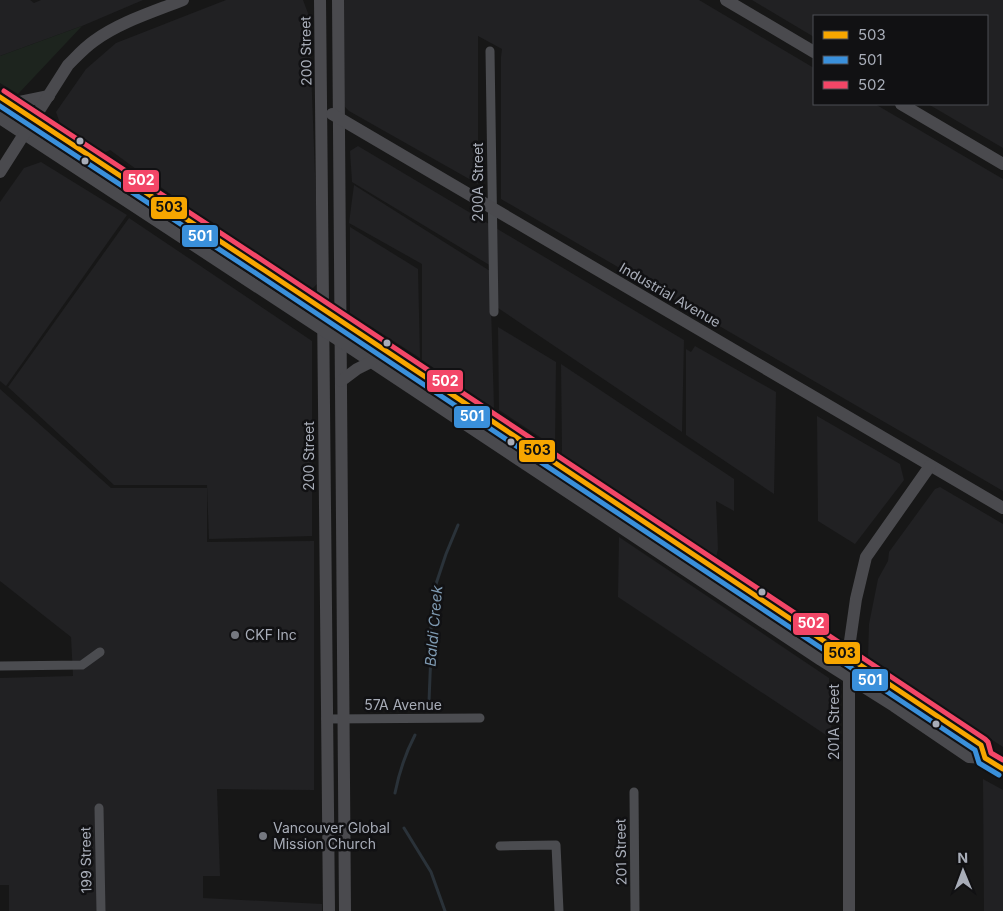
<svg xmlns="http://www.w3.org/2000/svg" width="1003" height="911" font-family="Inter,sans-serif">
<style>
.built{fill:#212123}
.green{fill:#1d241e}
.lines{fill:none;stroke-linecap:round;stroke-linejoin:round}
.stream{stroke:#2a3239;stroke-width:3}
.street{stroke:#4b4c50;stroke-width:9}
.secondary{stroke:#4a4a4e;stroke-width:12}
.bus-1-casing{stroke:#111113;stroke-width:9}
.bus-2-casing{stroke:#111113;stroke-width:9}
.bus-3-casing{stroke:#111113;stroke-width:9}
.bus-1{stroke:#f7a600;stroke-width:5}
.bus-2{stroke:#3a90db;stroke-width:5}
.bus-3{stroke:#f34667;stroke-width:5}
.bus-dot{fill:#a8adb8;stroke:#111113;stroke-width:2}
.poi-dot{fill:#757880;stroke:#111113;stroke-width:2}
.labels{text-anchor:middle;stroke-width:5;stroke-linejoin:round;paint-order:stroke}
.street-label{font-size:14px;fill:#a8adb8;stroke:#111113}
.poi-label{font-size:14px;fill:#a8adb8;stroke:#111113;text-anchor:start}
.water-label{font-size:15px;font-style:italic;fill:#7f9bb3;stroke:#111113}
.line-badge{stroke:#111113;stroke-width:2}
.badge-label{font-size:14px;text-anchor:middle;font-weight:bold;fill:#fff}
.pale-badge-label{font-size:14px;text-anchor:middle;font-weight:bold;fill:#111}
</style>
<rect width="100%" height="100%" fill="#171717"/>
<g class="built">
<path d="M0 0H30L34 3 41 0H143L82 26 0 56Z"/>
<path d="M226 0H303L309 16 316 200 317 284 313 288 309 289 297 284 240 245 110 150 104 153 61 126 56 112 86 69 116 43Z"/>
<path d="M344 0H699L814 68V104H875L1003 179V491L501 199V57L502 49 478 36V184L349 111 345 107 344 103Z"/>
<path d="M752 0H1003V148L928 104H987V16H814V37Z"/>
<path d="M358 146 684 340 682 432 498 308 496 269 352 182 350 151Z"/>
<path d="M41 162 127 215 6 386 0 381V202L24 168Z"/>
<path d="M354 185 490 271 494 408 422 360V264L349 223Z"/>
<path d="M129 218 312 341V536L209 539 207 485H114L8 387Z"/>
<path d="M350 227 418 269 420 358 350 313Z"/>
<path d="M498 327 556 362 555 447 499 410Z"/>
<path d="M695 346 776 392 774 494 686 435V349L691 352Z"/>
<path d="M561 364 734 479V511L716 501 718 549 716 558 561 456 562 450Z"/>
<path d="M0 389 111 488H207V542L314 541V790L217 789 220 876H203V898L322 904V911H9V885H0V678L73 676 71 637 0 581Z"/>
<path d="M817 416 900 464 904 480 855 544 818 521Z"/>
<path d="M940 487 1003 524V747L868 658 869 624 878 579 888 561 889 552 935 489Z"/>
<path d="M619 537 829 678 832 739 618 597Z"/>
<path d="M983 779 1003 790V911H984Z"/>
</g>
<path class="green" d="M82 26 18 94 0 83V56Z"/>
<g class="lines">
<g class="stream">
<path d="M429 701 431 652V622L435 587 446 554 458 525"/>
<path d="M395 793C399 773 405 754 415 735"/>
<path d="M404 828 431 872 445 911"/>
</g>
<g class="street">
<path d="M490 51 494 312"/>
<path d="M0 666 82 665 100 652"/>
<path d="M326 719 480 718"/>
<path d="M634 792 635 911"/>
<path d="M99 808 101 911"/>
<path d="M500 846 556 845 559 911"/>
</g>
<g class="secondary">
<path d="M320 0 329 911"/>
<path d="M338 0 345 911"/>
<path d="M726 0 814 52"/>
<path d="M0 97 264 270 981 745 985 758"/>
<path d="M10 104 49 96"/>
<path d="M901 104 1003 164"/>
<path d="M332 114 1003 508"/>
<path d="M0 118 349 347 821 660 894 706 969 757 985 758 1003 769"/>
<path d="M0 172 68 65C77 56 84 48 94 41 120 22 153 12 183 0"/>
<path d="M341 381 357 369 371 362"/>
<path d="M849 911V648L856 599 866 557 930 466"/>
</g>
<defs>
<path id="bus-1" d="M0 97 264 270 981 745 985 758 1003 769"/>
<path id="bus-2" d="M0 106 260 276 975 750 979 763 999 775"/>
<path id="bus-3" d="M4 91 268 264 985 739 988 742 991 753 1003 760"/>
</defs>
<use href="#bus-1" class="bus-1-casing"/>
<use href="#bus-2" class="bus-2-casing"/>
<use href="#bus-3" class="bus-3-casing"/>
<use href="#bus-1" class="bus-1"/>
<use href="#bus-2" class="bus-2"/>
<use href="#bus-3" class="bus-3"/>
</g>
<g class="bus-dot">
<circle cx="80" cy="141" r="4.5"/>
<circle cx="85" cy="161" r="4.5"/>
<circle cx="387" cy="343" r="4.5"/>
<circle cx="511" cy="442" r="4.5"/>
<circle cx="762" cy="592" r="4.5"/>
<circle cx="936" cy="724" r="4.5"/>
</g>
<g class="poi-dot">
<circle cx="235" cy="635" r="5"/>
<circle cx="263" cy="836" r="5"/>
</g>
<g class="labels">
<g class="street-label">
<text transform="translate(306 51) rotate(-91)" y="5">200 Street</text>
<text transform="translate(478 182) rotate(-90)" y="5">200A Street</text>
<text transform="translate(670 295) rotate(30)" y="5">Industrial Avenue</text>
<text transform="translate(309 456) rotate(-90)" y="5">200 Street</text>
<text x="403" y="710">57A Avenue</text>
<text transform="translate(834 722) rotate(-90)" y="5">201A Street</text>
<text transform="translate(621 852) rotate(-91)" y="5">201 Street</text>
<text transform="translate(86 860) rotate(-91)" y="5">199 Street</text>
</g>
<g class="poi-label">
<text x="245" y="640">CKF Inc</text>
<text x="273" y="833">Vancouver Global<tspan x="273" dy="16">Mission Church</tspan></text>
</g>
<g class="water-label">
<text transform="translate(434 626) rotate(-85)" y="5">Baldi Creek</text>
</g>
</g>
<g class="line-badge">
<rect x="122" y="169" width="38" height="24" rx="5" fill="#f34667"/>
<rect x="150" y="196" width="38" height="24" rx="5" fill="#f7a600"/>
<rect x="181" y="224" width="38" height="24" rx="5" fill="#3a90db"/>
<rect x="426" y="369" width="38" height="24" rx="5" fill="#f34667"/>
<rect x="453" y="405" width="38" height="24" rx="5" fill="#3a90db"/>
<rect x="518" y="439" width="38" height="24" rx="5" fill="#f7a600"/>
<rect x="792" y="612" width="38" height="24" rx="5" fill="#f34667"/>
<rect x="823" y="641" width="38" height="24" rx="5" fill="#f7a600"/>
<rect x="851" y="668" width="38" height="24" rx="5" fill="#3a90db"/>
</g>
<g class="badge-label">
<text x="141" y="185">502</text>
<text x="200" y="241">501</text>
<text x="445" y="386">502</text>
<text x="472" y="421">501</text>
<text x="811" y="628">502</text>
<text x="870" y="685">501</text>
</g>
<g class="pale-badge-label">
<text x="169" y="212">503</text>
<text x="537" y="455">503</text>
<text x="842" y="658">503</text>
</g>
<rect x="813" y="15" width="175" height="90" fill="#111113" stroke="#4d4f55"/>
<rect x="823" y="31" width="25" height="8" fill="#f7a600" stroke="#4d4f55"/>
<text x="858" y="40" font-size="15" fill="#a8adb8">503</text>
<rect x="823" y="56" width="25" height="8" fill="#3a90db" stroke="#4d4f55"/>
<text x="858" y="65" font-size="15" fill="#a8adb8">501</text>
<rect x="823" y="81" width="25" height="8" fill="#f34667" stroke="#4d4f55"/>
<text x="858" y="90" font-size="15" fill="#a8adb8">502</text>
<g transform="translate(963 871) rotate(359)" stroke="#111113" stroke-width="4" paint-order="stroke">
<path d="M0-4L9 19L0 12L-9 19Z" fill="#a8adb8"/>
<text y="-8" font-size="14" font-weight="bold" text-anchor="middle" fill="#a8adb8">N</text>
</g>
</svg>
